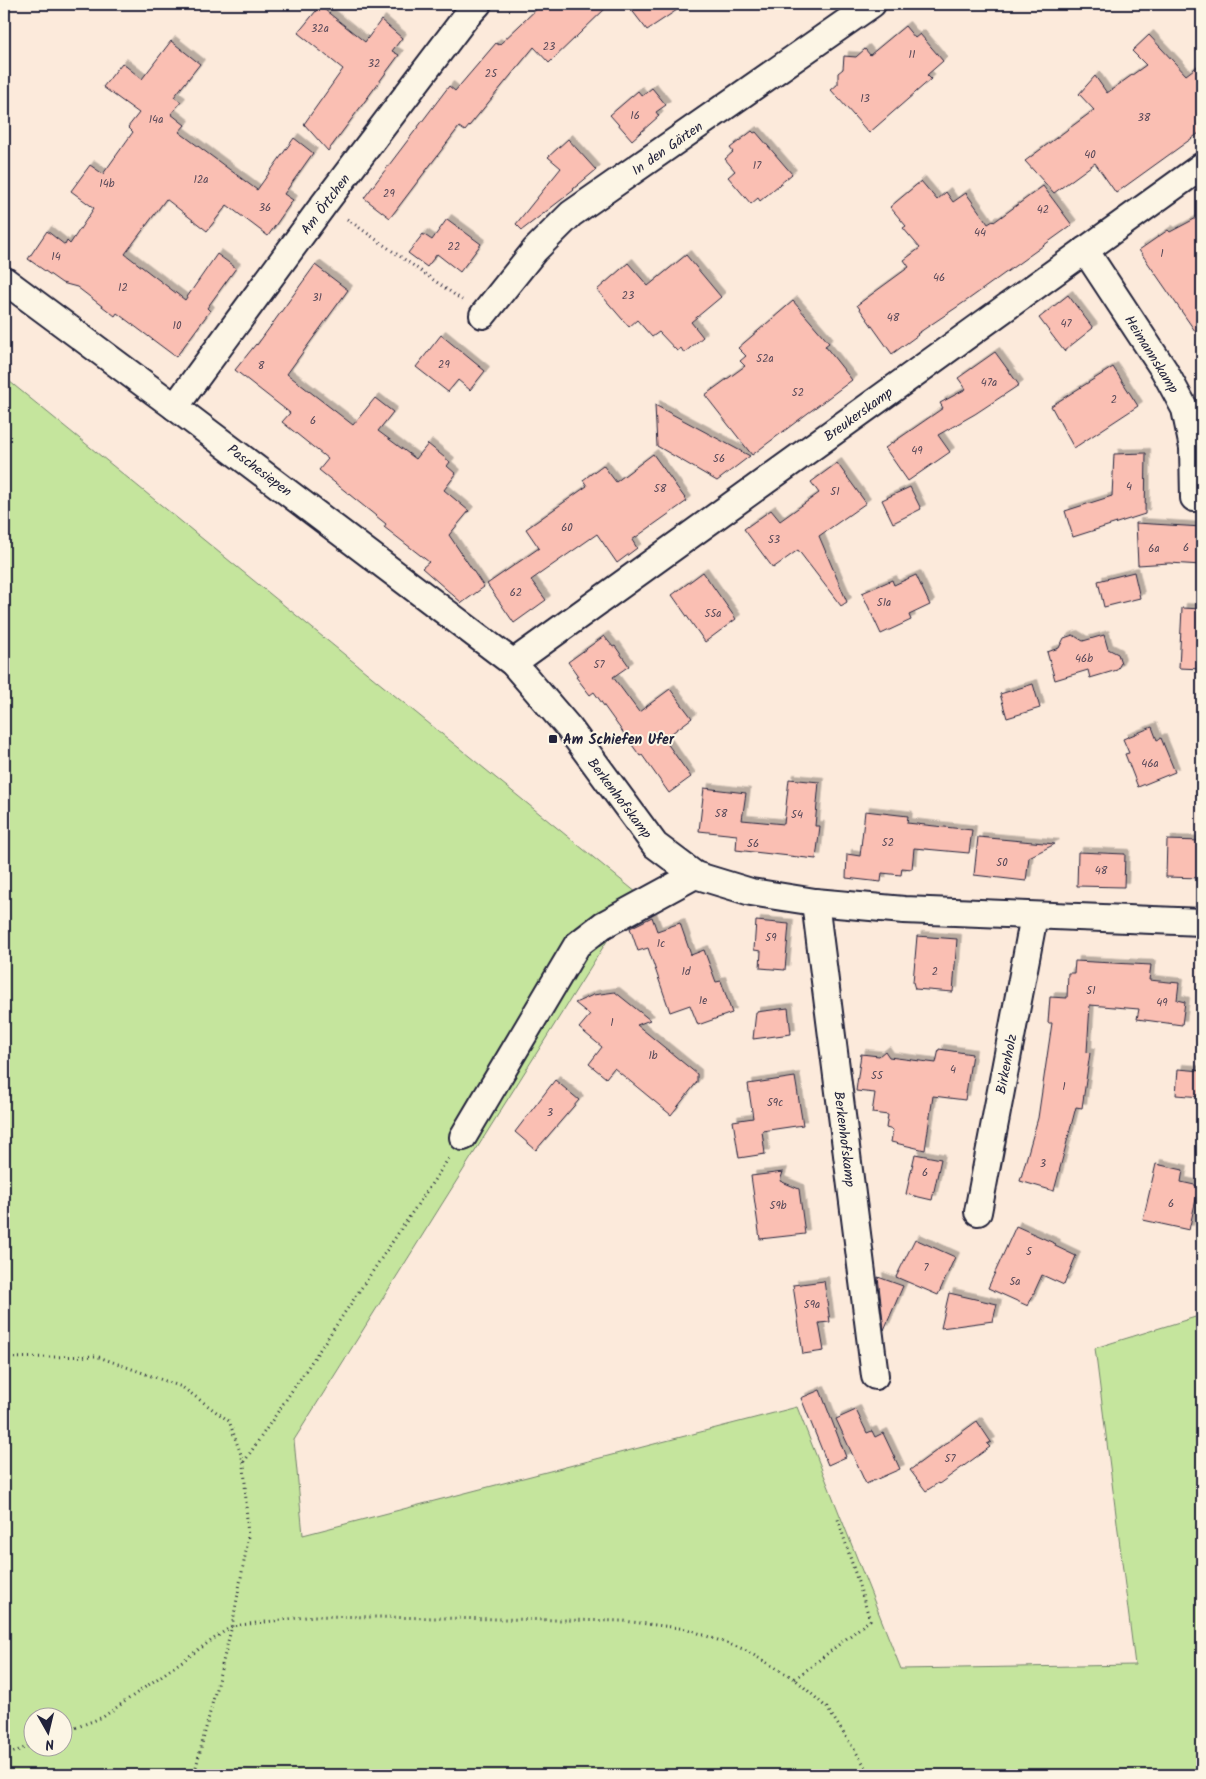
<svg xmlns="http://www.w3.org/2000/svg" width="1206" height="1779" font-family="Kalam,sans-serif">
<style>
.green{fill:#c5e59d;stroke:#74846c;fill-rule:evenodd}
.building{fill:#fabfb3;stroke:#22223b;filter:url(#shadow)}
.lines{fill:none;stroke-linecap:round;stroke-linejoin:round}
.minor-casing{stroke:#22223b;stroke-width:30}
.path{stroke:#22223b;stroke-width:3;stroke-dasharray:1 4;stroke-linecap:butt}
.minor{stroke:#fcf5e5;stroke-width:26}
.poi-dot{fill:#22223b;stroke:#fcf5e5;stroke-width:2}
.labels{text-anchor:middle;stroke-width:4;stroke-linejoin:round;paint-order:stroke}
.number-label{font-size:11px;fill:#584959}
.street-label{font-size:14px;fill:#22223b;stroke:#fcf5e5}
.poi-label{font-size:14px;font-weight:bold;fill:#22223b;stroke:#fcf5e5;text-anchor:start}
</style>
<defs>
<filter id="shadow"><feDropShadow dx="4.5" dy="-4.5" stdDeviation="0" flood-color="#0004"/></filter>
</defs>
<rect width="100%" height="100%" fill="#fceadb"/>
<filter id="ink" filterUnits="userSpaceOnUse"><feTurbulence type="fractalNoise" baseFrequency=".02" numOctaves="2"/><feDisplacementMap in="SourceGraphic" scale="10" xChannelSelector="R" yChannelSelector="G"/><feConvolveMatrix kernelMatrix="1 2 1 2 8 2 1 2 1" color-interpolation-filters="sRGB"/></filter>
<g filter="url(#ink)">
<path class="green" d="M4 377 637 893 294 1440 303 1535 797 1407 901 1669 1135 1665 1095 1348 1202 1315V1775H4ZM32 1716H62V1746H32Z"/>
<g class="building">
<path d="M542 4H610L549 63 534 47 465 131 459 127 390 218 364 198 449 86 455 91 496 43 499 45Z"/>
<path d="M627 4H686L647 30Z"/>
<path d="M320 6 365 42 381 20 402 38 392 51 399 55 328 151 304 124 343 69 298 33Z"/>
<path d="M905 26 915 38 920 34 943 61 927 75 931 79 869 133 831 90 838 84V73L843 69 844 56 856 57 865 49 870 55Z"/>
<path d="M1149 35 1186 75 1202 63V131L1116 193 1095 163 1054 193 1025 161 1094 110 1079 94 1095 76 1107 93 1146 65 1132 51Z"/>
<path d="M171 41 200 64 174 97 181 102 171 114 185 125 179 132 257 190 294 138 313 153 284 194 293 200 268 236 227 205 207 231 166 199 125 254 185 300 217 254 236 268 207 308 210 311 176 357 117 313 115 316 77 287 62 283 28 259 47 231 65 245 67 241 70 244 94 208 71 191 90 165 103 174 133 132 128 127 139 113 103 87 122 63 142 79Z"/>
<path d="M652 88 666 105 656 112 659 116 632 140 610 115 638 91 642 96Z"/>
<path d="M752 131 754 133 756 132 792 174 760 201 758 198 751 204 728 177 735 171 725 159 733 152 730 148Z"/>
<path d="M568 139 596 170 573 189 574 190 522 230 516 224 561 168 548 157Z"/>
<path d="M921 181 937 200 946 192 953 202 966 193 988 224 993 221 994 222 1043 186 1072 225 969 299 917 334 918 335 892 354 857 305 909 267 904 260 920 248 903 228 906 226 890 207Z"/>
<path d="M1202 215V341L1139 250 1168 230 1170 232Z"/>
<path d="M447 219 481 244 460 272 437 254 427 267 408 253 423 234 432 240Z"/>
<path d="M686 255 721 297 691 322 703 337 684 353 681 348 677 351 659 332 652 337 637 320 629 327 597 290 628 263 648 286Z"/>
<path d="M315 265 348 290 287 374 353 425 375 398 393 412 378 431 416 459 428 444 450 462 447 466 456 474 444 490 469 511 449 535 484 587 462 603 422 568 429 562 384 527 386 524 319 470 328 459 282 422 290 413 235 370 256 344 257 345Z"/>
<path d="M1068 295 1093 328 1064 351 1039 318Z"/>
<path d="M793 301 829 343 825 346 852 380 752 455 705 395 745 366 740 361 746 356 738 348Z"/>
<path d="M441 335 485 371 470 390 458 380 448 392 416 367Z"/>
<path d="M995 352 1019 385 975 414 938 435 950 452 908 481 885 448 943 408 940 403 966 389 958 378Z"/>
<path d="M1113 367 1138 406 1074 448 1051 406Z"/>
<path d="M655 405 750 456 717 481 657 446Z"/>
<path d="M1146 453 1145 514 1073 537 1065 511 1112 496 1114 454Z"/>
<path d="M653 454 687 501 632 540 637 548 617 563 597 534 531 580 546 600 514 623 487 584 539 548 526 529 587 486 583 480 603 465 616 482Z"/>
<path d="M837 463 866 503 819 536 847 602 841 606 798 550 773 568 744 529 771 510 780 521 819 493 811 482Z"/>
<path d="M910 487 921 509 893 523 882 500Z"/>
<path d="M1136 523 1202 527V565L1169 563 1138 565Z"/>
<path d="M703 572 736 619 705 642 672 595Z"/>
<path d="M1134 572 1140 598 1104 607 1098 581Z"/>
<path d="M916 575 930 605 909 615 911 620 881 634 862 593 892 580 894 585Z"/>
<path d="M1182 608 1202 609V669L1179 668Z"/>
<path d="M1073 635 1083 641 1104 635 1108 649 1118 654 1121 663 1117 670 1090 678 1088 670 1055 680 1047 652 1059 648 1064 638Z"/>
<path d="M604 636 613 647 615 646 629 666 613 677 639 712 670 689 692 718 664 739 691 777 669 793 642 755 640 756 594 692 590 695 576 677 578 676 568 662Z"/>
<path d="M1033 684 1040 708 1007 718 1000 694Z"/>
<path d="M1152 727 1157 740 1161 738 1175 772 1138 787 1125 754 1129 753 1123 739Z"/>
<path d="M789 779 819 782 815 826H820L816 859 736 850 737 835 699 831 704 788 746 793 742 820 784 824Z"/>
<path d="M865 811 908 816 907 823 972 830 969 853 914 848 912 869 902 868 901 875 882 873 881 882 846 878 847 854 860 856Z"/>
<path d="M978 837 1055 844 1029 857 1026 881 974 875Z"/>
<path d="M1167 840 1202 841V878L1166 877Z"/>
<path d="M1078 852 1125 854 1124 887 1077 886Z"/>
<path d="M652 917 657 931 680 923 691 955 704 950 716 982 721 981 732 1013 698 1025 690 1005 670 1012 648 948 638 951 630 928Z"/>
<path d="M756 921 789 924 785 970 760 968 761 951 754 950Z"/>
<path d="M917 936 957 939 953 992 915 989 913 982Z"/>
<path d="M1075 961 1151 965 1149 980 1179 983 1177 1000 1185 1002 1182 1025 1137 1019 1139 1009 1090 1005 1087 1052 1090 1053 1082 1108 1076 1107 1054 1191 1020 1181 1038 1118 1052 1023H1048L1050 997 1067 998 1068 973H1074Z"/>
<path d="M615 992 650 1020 637 1025 697 1074V1082L671 1115 614 1068 606 1078 589 1064 602 1047 579 1028 590 1015 575 1003 593 995Z"/>
<path d="M788 1008 791 1034 753 1039 756 1012Z"/>
<path d="M939 1049 972 1054 965 1100 933 1096 925 1150 891 1142 893 1130 886 1128 888 1115 872 1113 875 1093 856 1091 861 1054 879 1056 885 1051 889 1057 936 1063Z"/>
<path d="M1178 1069 1202 1071V1097L1176 1095Z"/>
<path d="M795 1077 803 1125 762 1131 765 1154 739 1158 733 1121 753 1118 748 1084Z"/>
<path d="M555 1080 579 1100 536 1150 515 1132Z"/>
<path d="M915 1154 941 1159 932 1200 906 1194Z"/>
<path d="M1156 1164 1183 1170 1181 1182 1199 1186 1189 1230 1143 1220Z"/>
<path d="M783 1172 780 1181 799 1189 805 1234 760 1239 751 1176Z"/>
<path d="M1016 1226 1056 1244 1055 1246 1076 1256 1064 1285 1042 1275 1028 1306 988 1288Z"/>
<path d="M915 1239 955 1257 938 1295 896 1277Z"/>
<path d="M878 1277 903 1286 884 1330Z"/>
<path d="M824 1281 830 1322 819 1323 824 1351 803 1354 793 1285Z"/>
<path d="M949 1293 997 1304 993 1321 941 1328Z"/>
<path d="M820 1390 846 1457 828 1465 801 1398Z"/>
<path d="M856 1410 867 1433 872 1431 875 1437 883 1433 900 1469 866 1484 836 1419Z"/>
<path d="M977 1421 991 1442 987 1444 990 1447 939 1484 938 1483 926 1491 910 1470Z"/>
</g>
<g class="lines">
<defs>
<g id="minor">
<path d="M1085 250 1164 370 1185 409 1193 448 1194 498"/>
<path d="M4 280 175 407 513 663 569 728 655 845 695 875 751 892 815 902 904 910 1202 922"/>
<path d="M483 315 535 250 571 214 872 4"/>
<path d="M175 407 324 204 465 18 478 4"/>
<path d="M513 663 1202 166"/>
<path d="M815 902 875 1376"/>
<path d="M463 1137 577 945 603 925 695 875"/>
<path d="M978 1212 1034 916"/>
</g>
</defs>
<use href="#minor" class="minor-casing"/>
<g class="path">
<path d="M347 219 462 300"/>
<path d="M4 1358 96 1356 182 1387 229 1421 244 1463 248 1540 232 1626 194 1775"/>
<path d="M244 1462 449 1158"/>
<path d="M795 1679 870 1620 837 1516"/>
<path d="M62 1733 103 1717 232 1626 314 1616 624 1621 687 1629 743 1649 795 1679 827 1708 871 1775"/>
<path d="M4 1756 32 1745"/>
</g>
<use href="#minor" class="minor"/>
</g>
</g>
<rect class="poi-dot" x="548" y="734" width="10" height="10" rx="2.5"/>
<g class="labels">
<g class="number-label">
<text x="320" y="32">32a</text>
<text x="549" y="50">23</text>
<text x="912" y="58">11</text>
<text x="374" y="67">32</text>
<text x="491" y="77">25</text>
<text x="865" y="102">13</text>
<text x="635" y="119">16</text>
<text x="1144" y="121">38</text>
<text x="156" y="123">14a</text>
<text x="1090" y="158">40</text>
<text x="757" y="169">17</text>
<text x="201" y="183">12a</text>
<text x="107" y="187">14b</text>
<text x="389" y="197">29</text>
<text x="265" y="211">36</text>
<text x="1043" y="213">42</text>
<text x="980" y="236">44</text>
<text x="454" y="250">22</text>
<text x="1162" y="257">1</text>
<text x="56" y="260">14</text>
<text x="939" y="281">46</text>
<text x="123" y="291">12</text>
<text x="628" y="299">23</text>
<text x="317" y="301">31</text>
<text x="893" y="321">48</text>
<text x="1066" y="327">47</text>
<text x="177" y="329">10</text>
<text x="765" y="362">52a</text>
<text x="444" y="368">29</text>
<text x="261" y="369">8</text>
<text x="989" y="386">47a</text>
<text x="798" y="396">52</text>
<text x="1114" y="403">2</text>
<text x="313" y="424">6</text>
<text x="917" y="454">49</text>
<text x="719" y="462">56</text>
<text x="1129" y="490">4</text>
<text x="660" y="492">58</text>
<text x="835" y="495">51</text>
<text x="567" y="531">60</text>
<text x="774" y="543">53</text>
<text x="1186" y="551">6</text>
<text x="1154" y="552">6a</text>
<text x="516" y="596">62</text>
<text x="884" y="606">51a</text>
<text x="713" y="617">55a</text>
<text x="1084" y="662">46b</text>
<text x="599" y="668">57</text>
<text x="1150" y="767">46a</text>
<text x="721" y="817">58</text>
<text x="797" y="818">54</text>
<text x="888" y="846">52</text>
<text x="753" y="847">56</text>
<text x="1002" y="866">50</text>
<text x="1101" y="874">48</text>
<text x="771" y="941">59</text>
<text x="661" y="947">1c</text>
<text x="686" y="975">1d</text>
<text x="935" y="975">2</text>
<text x="1091" y="994">51</text>
<text x="703" y="1004">1e</text>
<text x="1162" y="1006">49</text>
<text x="612" y="1026">1</text>
<text x="653" y="1059">1b</text>
<text x="953" y="1073">4</text>
<text x="877" y="1079">55</text>
<text x="1064" y="1090">1</text>
<text x="775" y="1106">59c</text>
<text x="550" y="1116">3</text>
<text x="1043" y="1167">3</text>
<text x="925" y="1176">6</text>
<text x="1171" y="1207">6</text>
<text x="778" y="1209">59b</text>
<text x="1029" y="1255">5</text>
<text x="926" y="1271">7</text>
<text x="1015" y="1285">5a</text>
<text x="812" y="1308">59a</text>
<text x="950" y="1462">57</text>
</g>
<g class="street-label">
<text transform="translate(667 148) rotate(-35)" y="5">In den Gärten</text>
<text transform="translate(325 204) rotate(-53)" y="5">Am Örtchen</text>
<text transform="translate(1152 354) rotate(58)" y="5">Heimannskamp</text>
<text transform="translate(858 414) rotate(-36)" y="5">Breukerskamp</text>
<text transform="translate(260 470) rotate(37)" y="5">Paschesiepen</text>
<text transform="translate(620 798) rotate(53)" y="5">Berkenhofskamp</text>
<text transform="translate(1006 1064) rotate(-79)" y="5">Birkenholz</text>
<text transform="translate(845 1139) rotate(83)" y="5">Berkenhofskamp</text>
</g>
<g class="poi-label">
<text x="563" y="744">Am Schiefen Ufer</text>
</g>
</g>
<rect width="1206" height="1779" fill="none" stroke="#fcf5e5" stroke-width="20"/>
<rect x="10" y="10" width="1186" height="1759" fill="none" stroke="#22223b" stroke-width="2" filter="url(#ink)"/>
<g transform="translate(48 1732) rotate(172)"><circle r="24" fill="#fcf5e5" stroke="#a5a1a1"/>
<path d="M0-4L9 19L0 12L-9 19Z" fill="#22223b"/>
<text y="-8" font-size="14" font-weight="bold" text-anchor="middle" fill="#22223b">N</text>
</g>
</svg>
